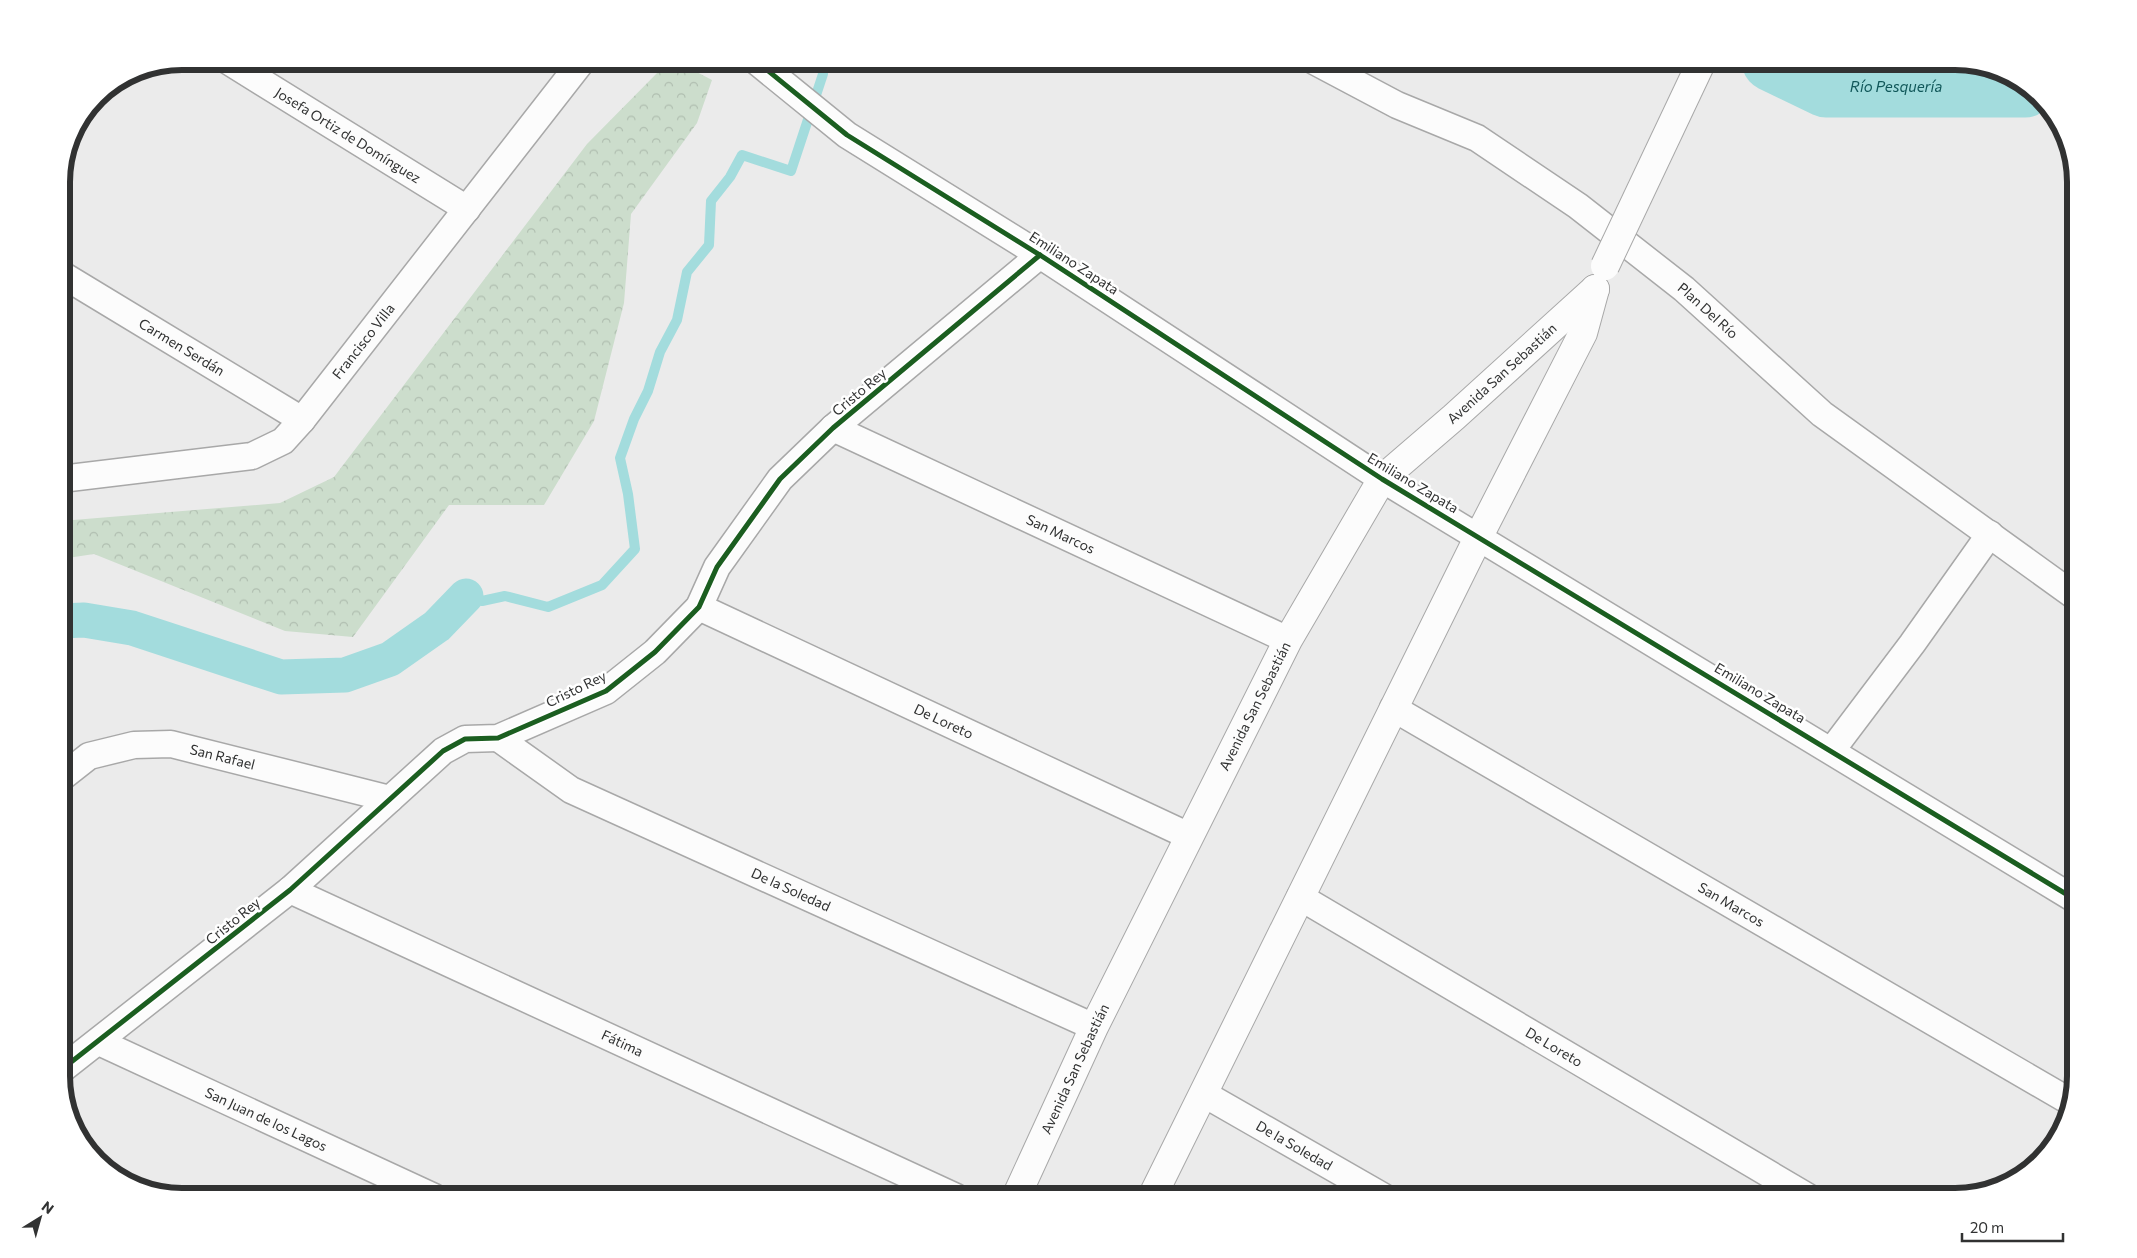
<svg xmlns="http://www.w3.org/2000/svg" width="2137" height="1258" font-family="Commissioner,sans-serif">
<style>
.park{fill:url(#park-crowns)}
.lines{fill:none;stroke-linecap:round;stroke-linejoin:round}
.stream{stroke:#a3dcdd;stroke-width:10}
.canal{stroke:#a3dcdd;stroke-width:35}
.river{stroke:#a3dcdd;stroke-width:61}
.minor-casing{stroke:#a8a8a8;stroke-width:29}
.secondary-casing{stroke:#a8a8a8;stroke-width:30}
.minor{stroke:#fcfcfc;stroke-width:26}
.secondary{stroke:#fcfcfc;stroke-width:28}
.secondary-bridge-casing{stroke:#a8a8a8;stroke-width:30;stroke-linecap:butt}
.secondary-bridge{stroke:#fcfcfc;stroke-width:28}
.cycleway-casing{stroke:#fff;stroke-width:8}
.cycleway{stroke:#1b5e20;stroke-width:5}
.labels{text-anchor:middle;stroke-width:5;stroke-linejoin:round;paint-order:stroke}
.street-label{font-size:14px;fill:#313232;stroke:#fff}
.water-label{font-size:15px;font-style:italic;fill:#11585a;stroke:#fff}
.rim{fill:none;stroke:#313232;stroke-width:6}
</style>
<defs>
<pattern id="park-crowns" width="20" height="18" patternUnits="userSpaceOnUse" patternTransform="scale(1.25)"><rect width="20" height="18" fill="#cdc"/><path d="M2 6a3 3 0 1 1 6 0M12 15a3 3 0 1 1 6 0" fill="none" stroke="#b0beb0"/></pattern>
</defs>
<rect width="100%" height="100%" fill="#ebebeb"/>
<path class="park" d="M689 68 712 80 697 123 631 214 624 303 594 421 544 505H449L353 637 285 631 94 554 61 559V521L280 503 334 477 587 144 661 69Z"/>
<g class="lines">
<path class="stream" d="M466 596 482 601 505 596 548 607 602 585 635 549 628 494 620 458 634 419 648 391 660 352 677 320 687 272 709 245 711 201 730 177 742 155 791 171 823 74 822 61"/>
<path class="canal" d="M61 621 84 620 132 628 281 677 345 675 390 659 437 626 466 596"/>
<path class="river" id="s1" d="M1772 61 1826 87H2025"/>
<defs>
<g id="minor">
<path id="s2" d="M228 61 467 209"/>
<path d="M756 61 847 135 1040 255 1382 479 2076 900"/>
<path id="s3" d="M1314 61 1397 105 1477 138 1578 206 1684 289 1822 414 2076 597"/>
<path id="s4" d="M61 274 302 420"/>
<path id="s5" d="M833 428 1288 640"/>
<path id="s6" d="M61 479 252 456 283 441 302 420 582 61"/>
<path id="s7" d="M699 607 1189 836"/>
<path id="s8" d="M1393 708 2069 1101"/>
<path id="s9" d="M498 738 571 790 1094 1027"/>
<path d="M1832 750 1912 644 1990 534"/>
<path id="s10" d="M61 778 89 756 134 745 171 744 390 799"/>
<path id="s11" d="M290 890 956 1197"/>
<path id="s12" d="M1300 897 1808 1197"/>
<path id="s13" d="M99 1042 434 1197"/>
<path d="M61 1070 290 890 443 751 465 739 498 738 606 691 655 652 699 607 717 567 780 479 833 428 1040 255"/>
<path id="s14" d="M1204 1094 1384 1197"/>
</g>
<g id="secondary">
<path id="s15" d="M1016 1197 1094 1027 1288 640 1382 479 1454 417 1595 289"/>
<path d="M1152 1197 1479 536 1583 333 1595 289"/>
</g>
</defs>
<use href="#minor" class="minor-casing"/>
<use href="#secondary" class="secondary-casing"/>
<use href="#minor" class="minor"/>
<use href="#secondary" class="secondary"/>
<defs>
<path id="secondary-bridge" d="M1605 266 1702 61"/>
</defs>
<use href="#secondary-bridge" class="secondary-bridge-casing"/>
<use href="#secondary-bridge" class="secondary-bridge"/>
<defs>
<g id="cycleway">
<path d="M756 61 847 135 1040 255 1382 479 2076 900"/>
<path d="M61 1070 290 890 443 751 465 739 498 738 606 691 655 652 699 607 717 567 780 479 833 428 1040 255"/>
</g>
</defs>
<use href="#cycleway" class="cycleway-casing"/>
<use href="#cycleway" class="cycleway"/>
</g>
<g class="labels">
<g class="street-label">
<text dy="5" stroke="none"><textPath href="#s2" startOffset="141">Josefa Ortiz de Domínguez</textPath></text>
<text transform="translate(1074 263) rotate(33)" y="5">Emiliano Zapata</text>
<text dy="5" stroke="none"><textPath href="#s3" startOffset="469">Plan Del Río</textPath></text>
<text dy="5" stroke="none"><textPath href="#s6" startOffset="355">Francisco Villa</textPath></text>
<text dy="5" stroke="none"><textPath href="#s4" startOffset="141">Carmen Serdán</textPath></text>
<text dy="5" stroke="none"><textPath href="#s15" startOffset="966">Avenida San Sebastián</textPath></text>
<text transform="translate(859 392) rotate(-40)" y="5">Cristo Rey</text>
<text transform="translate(1413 483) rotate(31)" y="5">Emiliano Zapata</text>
<text dy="5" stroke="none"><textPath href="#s5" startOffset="251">San Marcos</textPath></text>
<text transform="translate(576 689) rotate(-26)" y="5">Cristo Rey</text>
<text transform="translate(1760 693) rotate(31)" y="5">Emiliano Zapata</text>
<text dy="5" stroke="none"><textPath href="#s15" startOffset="546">Avenida San Sebastián</textPath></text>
<text dy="5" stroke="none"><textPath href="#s7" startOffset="270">De Loreto</textPath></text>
<text dy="5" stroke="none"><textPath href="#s10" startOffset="172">San Rafael</textPath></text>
<text dy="5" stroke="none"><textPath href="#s9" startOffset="331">De la Soledad</textPath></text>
<text dy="5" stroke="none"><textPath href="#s8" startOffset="391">San Marcos</textPath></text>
<text transform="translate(233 921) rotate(-39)" y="5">Cristo Rey</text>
<text dy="5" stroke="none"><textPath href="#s11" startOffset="366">Fátima</textPath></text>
<text dy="5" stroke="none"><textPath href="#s12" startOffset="295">De Loreto</textPath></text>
<text dy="5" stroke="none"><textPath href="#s15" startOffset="141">Avenida San Sebastián</textPath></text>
<text dy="5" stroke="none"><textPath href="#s13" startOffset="184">San Juan de los Lagos</textPath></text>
<text dy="5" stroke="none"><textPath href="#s14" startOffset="104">De la Soledad</textPath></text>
</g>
<g class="water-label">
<text dy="5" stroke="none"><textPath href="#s1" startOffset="130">Río Pesquería</textPath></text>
</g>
</g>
<path d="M0 0H2137V1258H0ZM182 70H1955A112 112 0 0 1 2067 182V1076A112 112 0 0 1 1955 1188H182A112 112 0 0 1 70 1076V182A112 112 0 0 1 182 70Z" fill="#fff" fill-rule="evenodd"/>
<path class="rim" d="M182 70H1955A112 112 0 0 1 2067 182V1076A112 112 0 0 1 1955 1188H182A112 112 0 0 1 70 1076V182A112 112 0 0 1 182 70Z"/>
<g transform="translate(40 1218) rotate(37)" stroke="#ffffff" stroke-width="4" paint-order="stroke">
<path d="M0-4L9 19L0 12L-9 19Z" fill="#313232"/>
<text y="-8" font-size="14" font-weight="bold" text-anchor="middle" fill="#313232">N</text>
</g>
<path d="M1962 1233v8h101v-8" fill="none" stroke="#313232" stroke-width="2.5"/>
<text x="1970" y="1233" font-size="15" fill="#313232" stroke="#ffffff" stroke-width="4" paint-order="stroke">20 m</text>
</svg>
